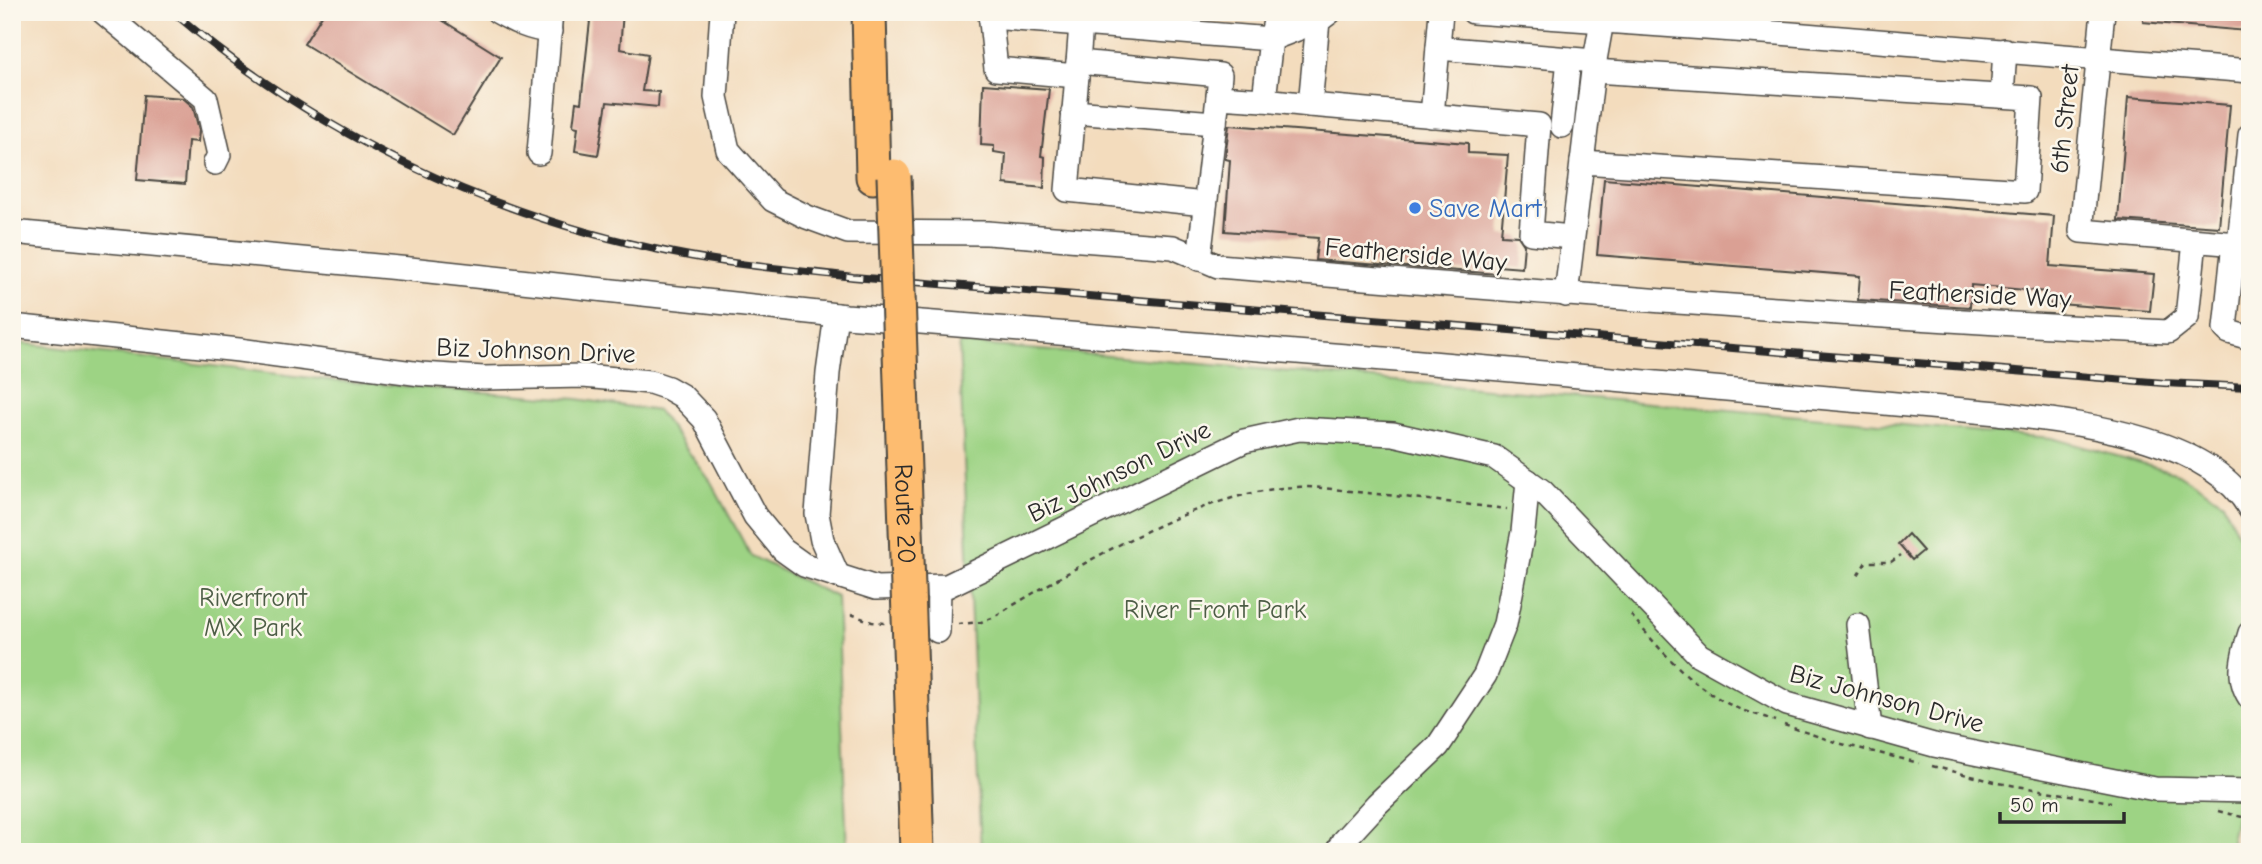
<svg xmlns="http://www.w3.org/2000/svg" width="2262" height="864" font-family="'Comic Neue',sans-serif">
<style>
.green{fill:#9dd384;stroke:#647f58;stroke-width:2}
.building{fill:#daa094}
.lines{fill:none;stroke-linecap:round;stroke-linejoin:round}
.minor-casing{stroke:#494641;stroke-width:26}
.highway-casing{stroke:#494641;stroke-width:37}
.path{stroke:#494641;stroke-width:2.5;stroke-dasharray:5 5;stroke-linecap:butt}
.minor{stroke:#fff;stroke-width:23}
.highway{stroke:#fdbc70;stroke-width:33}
.rail-casing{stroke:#2b2b2b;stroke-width:8}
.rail{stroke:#fbf7ec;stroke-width:5;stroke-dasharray:16;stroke-linecap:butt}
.highway-bridge-casing{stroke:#494641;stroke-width:37;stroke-linecap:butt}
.highway-bridge{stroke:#fdbc70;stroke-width:33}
.shop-dot{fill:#3f7fe0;stroke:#fbf7ec;stroke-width:2.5}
.labels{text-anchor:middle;stroke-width:5;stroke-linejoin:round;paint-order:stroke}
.street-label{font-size:26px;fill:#2b2b2b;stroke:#fbf7ec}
.shop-label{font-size:26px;fill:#366cbe;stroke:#fbf7ec;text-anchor:start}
.park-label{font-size:26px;fill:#4d5d46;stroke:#fbf7ec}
</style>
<rect width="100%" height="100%" fill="#fbf7ec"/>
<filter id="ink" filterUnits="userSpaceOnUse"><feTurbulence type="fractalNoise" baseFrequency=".0143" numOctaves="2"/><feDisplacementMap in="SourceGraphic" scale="14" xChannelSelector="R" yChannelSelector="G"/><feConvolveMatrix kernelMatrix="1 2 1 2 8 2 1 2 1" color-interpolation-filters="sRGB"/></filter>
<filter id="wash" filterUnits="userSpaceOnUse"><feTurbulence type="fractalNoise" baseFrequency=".00686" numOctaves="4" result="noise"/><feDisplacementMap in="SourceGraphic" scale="28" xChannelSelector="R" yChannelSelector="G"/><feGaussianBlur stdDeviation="1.57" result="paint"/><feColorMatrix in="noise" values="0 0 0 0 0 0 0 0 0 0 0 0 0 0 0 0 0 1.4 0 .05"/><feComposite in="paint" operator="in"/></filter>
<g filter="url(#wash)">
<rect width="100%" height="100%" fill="#f3dcbd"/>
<g class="green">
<path d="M12 342 337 381 577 399 658 411 711 482 751 556 837 597 847 852H12Z"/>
<path d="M959 343 2052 438 2178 473 2223 502 2246 552 2250 577V745L2229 852H981Z"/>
</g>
<g id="blocks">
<g class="building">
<path d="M324 12H429L501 57 453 135 304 44Z"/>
<path d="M591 12H623L620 49 648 54 642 91 659 92 658 107 607 102 598 155 575 151 578 127 573 126 576 102 581 103Z"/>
<path d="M2143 12H2248L2247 31 2143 22Z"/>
<path d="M983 84 1049 89 1041 156 1045 157 1044 188 1004 184 1006 154 994 152V146L981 145Z"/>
<path d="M144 95 183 98 193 107 199 130 198 142 188 141 185 184 137 180Z"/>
<path d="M2128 97 2230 105 2219 227 2118 220Z"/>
<path d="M1229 125 1468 143V153L1508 155 1501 235 1518 236 1524 245 1522 268 1498 266V274L1315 260 1318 238 1225 231 1230 160 1225 159Z"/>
<path d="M1604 179 2054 216 2050 266 2154 274 2150 311 2046 303 2047 292 1971 285 1970 307 1858 300 1860 276 1597 255Z"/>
<path d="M1908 534 1923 551 1912 560 1898 544Z"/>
</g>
</g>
</g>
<g filter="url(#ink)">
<use href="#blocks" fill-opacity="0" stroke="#494641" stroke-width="2"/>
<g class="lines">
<defs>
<g id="minor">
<path d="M103 12 206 99 219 155 215 163"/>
<path d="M498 12C516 22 529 29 550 31"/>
<path d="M722 12 716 97 728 150 773 200 807 217 848 232 987 233 1173 247 1218 266C1535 292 1851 317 2168 332L2187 317 2195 241"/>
<path d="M990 12 996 69 1077 76 1081 24 1271 39 1264 100 1218 97 1199 259"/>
<path d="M1473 12 1792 34 2250 71"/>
<path d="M2103 12 2081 231 2250 245"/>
<path d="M990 17 1081 24"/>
<path d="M1271 39 1318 21 1316 12"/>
<path d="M1271 39 1277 12"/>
<path d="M1438 48 1595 61"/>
<path d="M1078 62 1220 75 1218 97"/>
<path d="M1077 76 1067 190 1205 204"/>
<path d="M2002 96 2005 50"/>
<path d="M1264 100 1310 105 1318 21 1330 12"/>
<path d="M1310 105 1539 125 1531 233 1571 237"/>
<path d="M1073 112 1215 123"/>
<path d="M1432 116 1441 12"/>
<path d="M1562 126 1569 59"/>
<path d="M539 153 551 12"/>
<path d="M1582 162 2025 191 2031 98 1593 71"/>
<path d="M12 232 410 269 846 316 1409 361 1998 413C2074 423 2208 435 2250 509"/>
<path d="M2234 243 2225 328 2229 332 2250 338"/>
<path d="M2239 244 2250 135"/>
<path d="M1566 295 1593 71 1602 21"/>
<path d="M836 315 828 373 817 514 822 540 838 576"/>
<path d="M12 326 239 350 421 374 484 378 583 376 650 382 668 388 682 396 704 419 755 516 783 550 804 565 876 588 947 586 1244 441 1299 429 1393 434 1494 457 1542 491 1699 655 1787 704 1934 745 2155 789 2250 791"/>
<path d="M1858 625 1870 728"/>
<path d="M938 631 939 587"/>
<path d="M2250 633C2243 655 2236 678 2250 698"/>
<path d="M1337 852 1343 841 1377 804 1438 746 1485 675 1505 624 1523 532 1528 481"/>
</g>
<path id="highway" d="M869 12 873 177"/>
</defs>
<use href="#minor" class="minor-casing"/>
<use href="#highway" class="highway-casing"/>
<g class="path">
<path d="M1858 575 1866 562H1891L1901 555"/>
<path d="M851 614 872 622 885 623"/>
<path d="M1631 615C1659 649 1692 687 1733 706 1746 713 1761 715 1775 721"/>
<path d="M958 624 981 622 992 618C1077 567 1194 493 1294 487 1319 486 1344 491 1368 493 1415 498 1461 504 1507 509"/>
<path d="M1784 725 1838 743 1919 763"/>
<path d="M1932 766 1999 783 2111 802"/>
<path d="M2218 811 2250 819"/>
</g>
<use href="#minor" class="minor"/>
<use href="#highway" class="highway"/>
<defs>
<path id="rail" d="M173 12C317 135 489 216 674 253 733 265 793 270 853 277L2164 383 2250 387"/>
</defs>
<use href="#rail" class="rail-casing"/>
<use href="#rail" class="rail"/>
<defs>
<g id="highway-bridge">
<path id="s1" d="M894 176 917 852"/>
</g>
</defs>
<use href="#highway-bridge" class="highway-bridge-casing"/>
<use href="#highway-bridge" class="highway-bridge"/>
</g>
</g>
<circle class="shop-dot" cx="1415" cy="208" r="7"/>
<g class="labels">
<g class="street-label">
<text transform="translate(2064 119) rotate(-84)" y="9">6th Street</text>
<text transform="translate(1416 254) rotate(5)" y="9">Featherside Way</text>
<text transform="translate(1980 294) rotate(3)" y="9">Featherside Way</text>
<text transform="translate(536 350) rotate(2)" y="9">Biz Johnson Drive</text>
<text transform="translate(1119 471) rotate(-26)" y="9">Biz Johnson Drive</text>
<text dy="9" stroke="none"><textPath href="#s1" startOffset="338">Route 20</textPath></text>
<text transform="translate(1887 698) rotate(15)" y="9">Biz Johnson Drive</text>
</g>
<g class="shop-label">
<text x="1429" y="217">Save Mart</text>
</g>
<g class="park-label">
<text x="253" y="606">Riverfront<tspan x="253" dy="30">MX Park</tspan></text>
<text x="1215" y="618">River Front Park</text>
</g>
</g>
<rect width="2262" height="864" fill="none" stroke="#fbf7ec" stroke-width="42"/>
<path d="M2000 812v10h124v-10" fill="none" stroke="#2b2b2b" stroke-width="3.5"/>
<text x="2010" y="812" font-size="21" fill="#2b2b2b" stroke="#fbf7ec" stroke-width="5" paint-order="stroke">50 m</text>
</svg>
